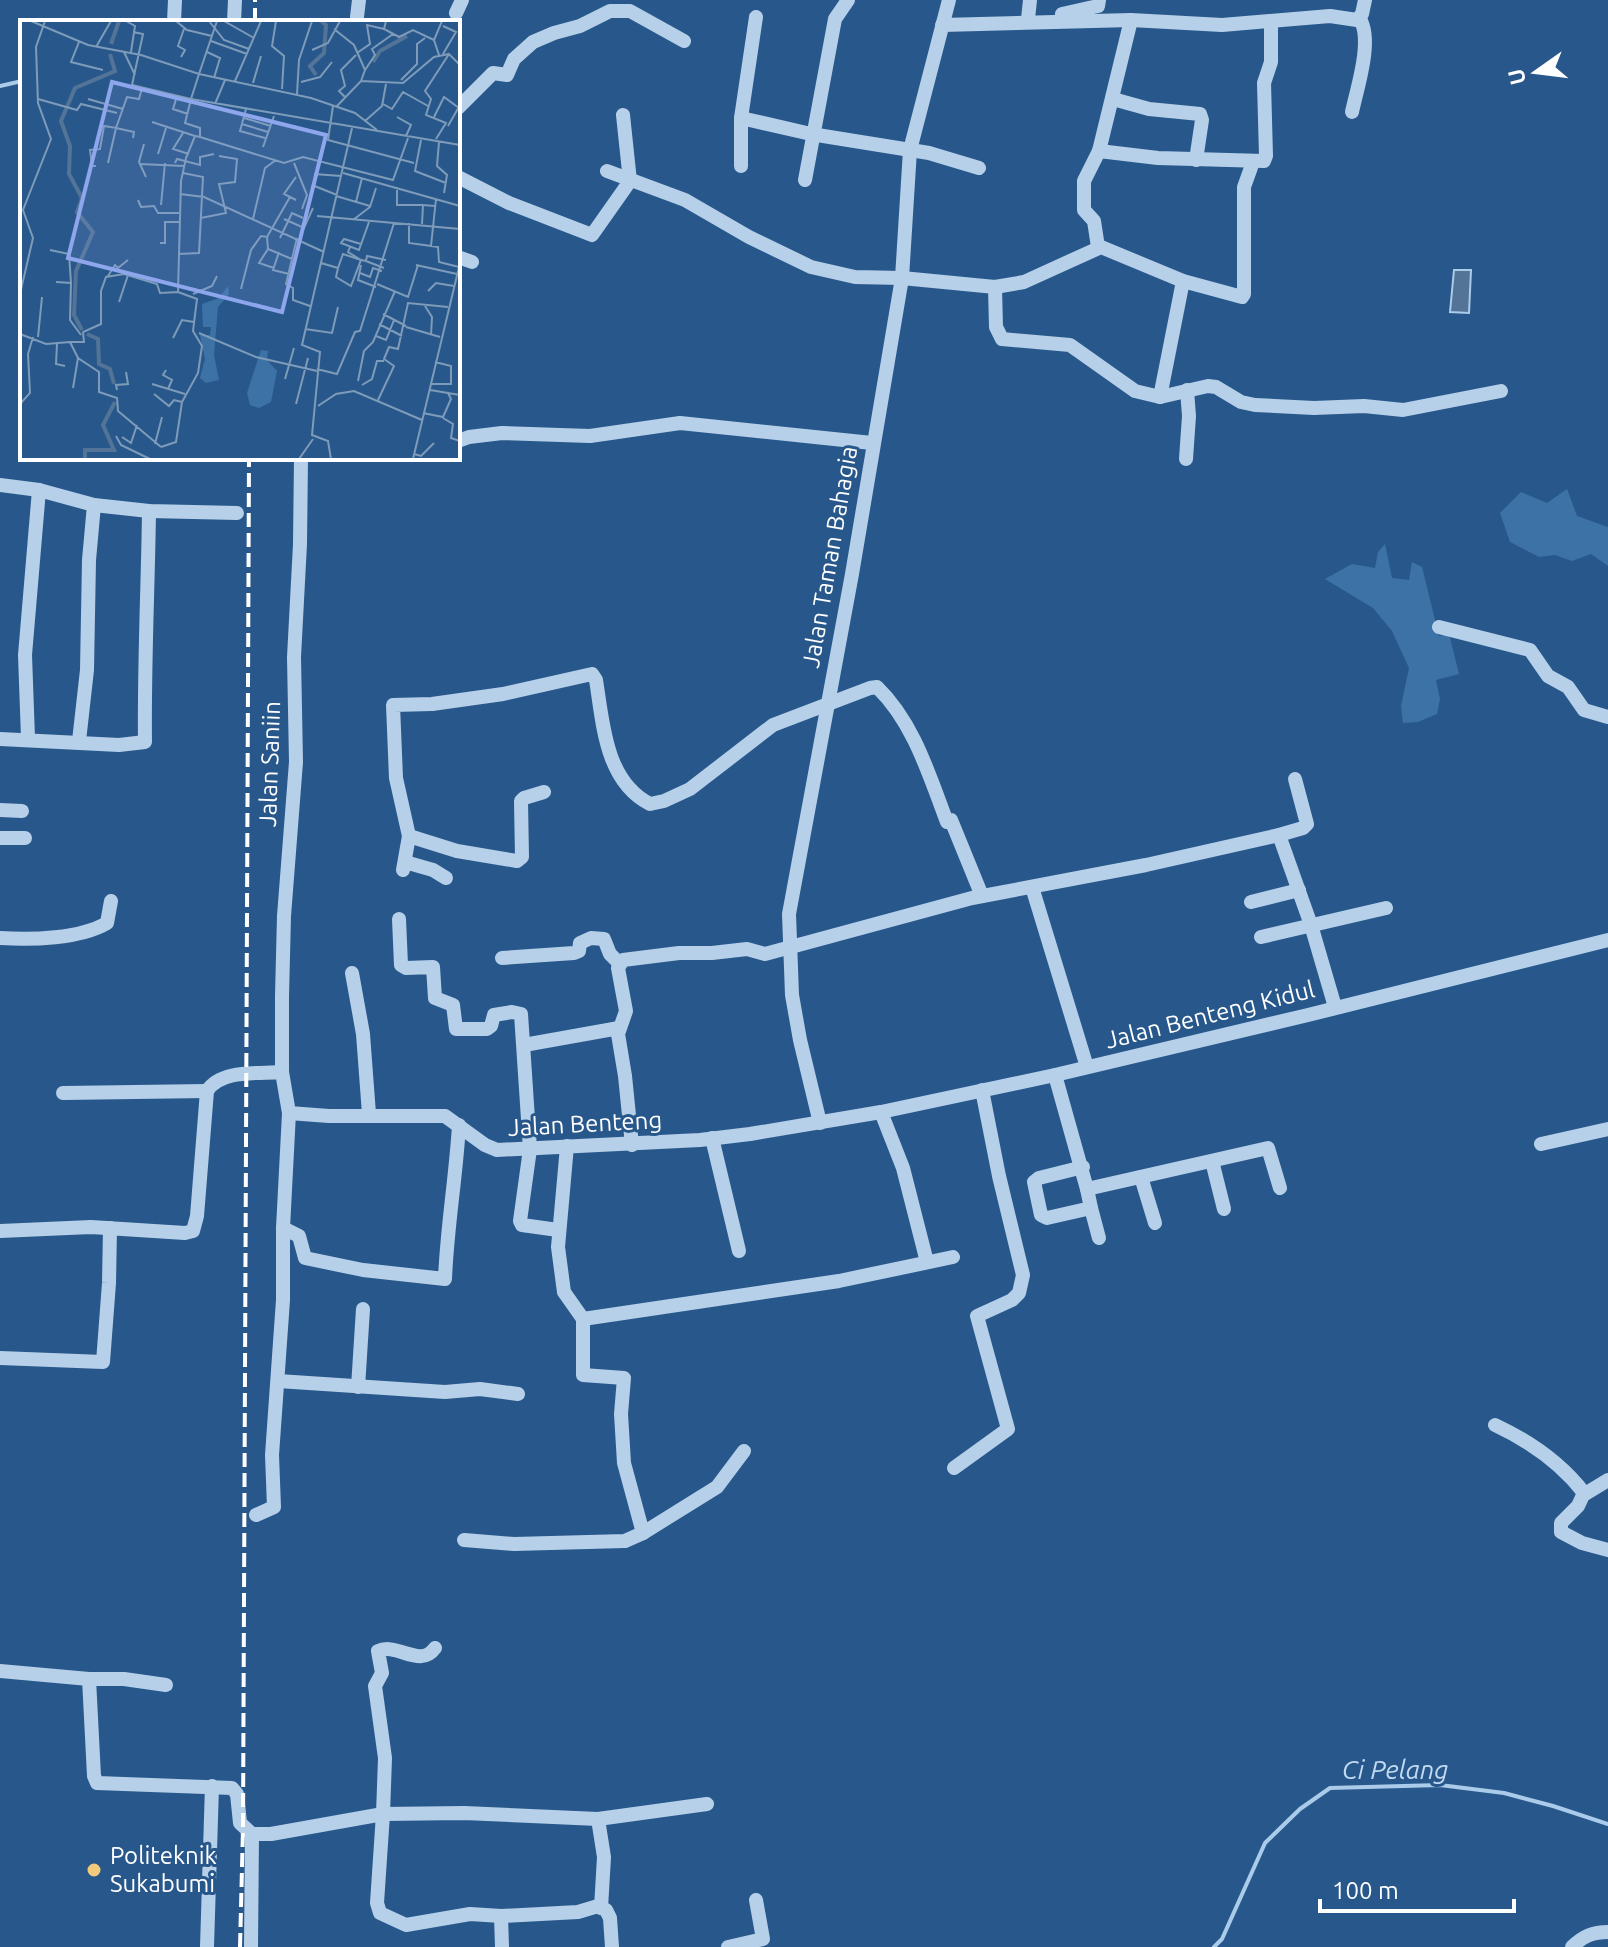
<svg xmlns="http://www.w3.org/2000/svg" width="1608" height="1947" font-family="Ubuntu,sans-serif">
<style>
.green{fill:#3d72a7}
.water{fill:#537497;stroke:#abcbea;stroke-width:2}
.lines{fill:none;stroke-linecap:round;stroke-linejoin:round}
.stream{stroke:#abcbea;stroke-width:4}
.minor{stroke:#b6d0e9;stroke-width:14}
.rail{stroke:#fff;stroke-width:4;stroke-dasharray:14 6;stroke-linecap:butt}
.poi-dot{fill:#f1ca7c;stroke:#28588b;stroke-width:3}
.labels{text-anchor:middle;stroke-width:6;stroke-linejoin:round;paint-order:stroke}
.street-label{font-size:24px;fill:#fff;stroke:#28588b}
.poi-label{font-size:24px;fill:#fff;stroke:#28588b;text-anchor:start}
.water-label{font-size:26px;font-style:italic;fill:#c2daf1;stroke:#28588b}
.inset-river{fill:none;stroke:#537497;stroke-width:4}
.inset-road{fill:none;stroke:#7e9bb9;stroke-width:2}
.view{fill:#8ea6ec;fill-opacity:0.15;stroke:#8ea6ec;stroke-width:4}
.inset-edge{fill:none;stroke:#fff;stroke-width:4}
</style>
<rect width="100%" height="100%" fill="#28588b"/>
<g class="green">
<path d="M1567 489 1577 516 1608 527V566L1591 554 1572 561 1555 555 1539 557 1510 542 1500 513 1521 492 1547 503Z"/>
<path d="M1385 544 1392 578 1409 580 1412 562 1422 567 1439 636 1449 634 1459 674 1436 680 1440 699 1437 714 1418 722 1403 723 1401 706 1409 668 1392 631 1373 608 1325 579 1352 564 1375 568 1378 552Z"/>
</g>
<path class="water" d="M1454 270H1471L1469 313 1450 312Z"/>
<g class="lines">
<g class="stream">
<path d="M0 86 22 81"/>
<path d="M1214 1947 1222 1939 1265 1843 1300 1809 1330 1788 1440 1785 1504 1793 1553 1806 1608 1824"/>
</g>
<g class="minor">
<path d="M456 13 462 0"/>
<path d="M1062 14 1098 6 1099 0"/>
<path d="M357 17 359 0"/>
<path d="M756 17 741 118 811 134 929 153 979 168"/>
<path d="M1028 19 1030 0"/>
<path d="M174 22 175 0"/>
<path d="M234 22 235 0"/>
<path d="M942 25 1131 20 1222 25 1330 16 1357 20 1362 14 1365 0"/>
<path d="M1113 99 1149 109 1200 114 1202 120 1196 160"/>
<path d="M458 108 493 73 507 75 514 59 533 42 554 33 580 26 610 11H630L684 41"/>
<path d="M1352 112C1357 88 1373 41 1360 19"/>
<path d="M741 118V166"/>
<path d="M1099 151 1158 158 1264 161 1266 156 1264 83 1271 62V21"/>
<path d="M607 171 685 200 749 237 811 267 855 277 902 278 995 287 996 327 1002 339 1070 345 1135 391 1160 397 1208 386 1216 387 1241 402 1255 405 1314 408 1364 406 1403 410 1501 391"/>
<path d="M458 177 509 203 592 235 630 181 623 115"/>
<path d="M805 180 835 19 848 0"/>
<path d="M1098 247 1094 221 1084 210V181L1099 151 1131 20"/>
<path d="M458 257 472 262"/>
<path d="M995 287 1024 282 1101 247 1183 281 1242 297 1244 294V187L1253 162"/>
<path d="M1160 397 1183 281"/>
<path d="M458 441 469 437 502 433 590 436 680 423 872 443"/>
<path d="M301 458 300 544 294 657 296 762 284 916 282 996V1072L289 1113 329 1116H445L485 1145 497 1150 700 1140 750 1134 881 1112 1055 1075 1308 1015 1608 940"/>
<path d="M1186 459 1189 416 1187 390"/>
<path d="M0 485 39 490 94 505 149 511 237 513"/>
<path d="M1439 627 1530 650 1548 676 1568 687 1584 710 1608 717"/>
<path d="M28 738 25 655 39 490"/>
<path d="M0 739 119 745 145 742C144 666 148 588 149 511"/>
<path d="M79 741 87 670 89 560 94 505"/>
<path d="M0 810 22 811"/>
<path d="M1279 835 1303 828 1307 824 1295 779"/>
<path d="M409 836 457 851 517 861 522 857 521 801 524 798 544 792"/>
<path d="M0 838H25"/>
<path d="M405 862 433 870 446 878"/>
<path d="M403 870 409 836 396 778 393 705 432 704 503 694 592 674 596 680C603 723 605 781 650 804L664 801 690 789 773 725 870 688 877 687C914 723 929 775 947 822L951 820 982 896"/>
<path d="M1032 887 1087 1067"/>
<path d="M1251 902 1299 890"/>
<path d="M399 919 401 965 406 968 433 967 435 998 453 1005 456 1029H487L491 1026 494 1015 512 1012 521 1014 530 1149 520 1221 522 1225 558 1230"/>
<path d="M1261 937 1386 908"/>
<path d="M0 938C31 940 80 939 107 923L111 901"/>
<path d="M502 958 574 953 579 951 580 943 591 938 604 939 610 954 619 963"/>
<path d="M352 973 363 1034 369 1114"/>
<path d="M524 1045 619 1028"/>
<path d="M1055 1075 1087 1189 1268 1148 1280 1188"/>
<path d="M63 1093 207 1091"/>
<path d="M881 1112 903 1168 927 1262"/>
<path d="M820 1123 800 1040 792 995 789 914 852 574 902 278 910 150 949 0"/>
<path d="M712 1138 739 1251"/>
<path d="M1541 1144 1608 1129"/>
<path d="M632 1145 625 1076 618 1034 626 1011 618 968 623 960 679 953H712L747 949 765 954 972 898 1146 865 1279 835 1311 925 1335 1007"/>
<path d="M567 1146 558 1247 564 1292 583 1319V1375L624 1378 621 1414 624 1463 643 1533"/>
<path d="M1212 1161 1224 1209"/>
<path d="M1083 1167 1039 1178 1034 1182 1041 1215 1047 1218 1091 1208 1087 1189"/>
<path d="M1141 1177 1155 1223"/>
<path d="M1091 1208 1099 1238"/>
<path d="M283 1228 299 1236 305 1258 363 1270 445 1279C447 1227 456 1177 459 1125"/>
<path d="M0 1231 91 1227 185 1233 193 1231 197 1216 207 1091C221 1069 258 1074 282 1072"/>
<path d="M583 1319 839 1281 953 1257"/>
<path d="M0 1358 103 1362 109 1283 110 1228"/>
<path d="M278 1381 445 1392 480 1389 518 1394"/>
<path d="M358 1387 363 1309"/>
<path d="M1495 1425C1529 1441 1561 1463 1584 1493L1578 1506 1561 1523V1532L1582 1543 1608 1550"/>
<path d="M954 1468 1008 1429 977 1316 1012 1300 1019 1293 1023 1275 999 1176 982 1090"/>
<path d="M1585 1494 1608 1480"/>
<path d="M256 1515 274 1507 272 1455 283 1300V1228L289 1113"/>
<path d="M464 1540 514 1544 625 1541 643 1533 717 1487 744 1451"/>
<path d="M435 1648C420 1669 397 1642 378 1651L382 1673 375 1686 385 1758 383 1814 464 1813 598 1819 707 1804"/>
<path d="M0 1671 89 1679 94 1776 97 1783 232 1788 237 1794 240 1823 252 1834H271L383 1814 377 1903 380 1913 406 1925 470 1914 501 1916 578 1912 598 1906 606 1910 610 1918 612 1947"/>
<path d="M89 1679H124L166 1685"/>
<path d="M598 1819 604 1857 601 1908"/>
<path d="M501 1916 502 1947"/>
<path d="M207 1947 212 1786"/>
<path d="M251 1947 252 1834"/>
<path d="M728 1947 763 1939 756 1900"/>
<path d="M1572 1947C1583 1936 1593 1932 1608 1932"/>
</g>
<g class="rail">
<path d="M255 22V0"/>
<path d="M240 1947 243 1828 249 458"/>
</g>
</g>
<circle class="poi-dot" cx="94" cy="1870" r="8"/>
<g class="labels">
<g class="street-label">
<text transform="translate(830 557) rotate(-80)" y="8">Jalan Taman Bahagia</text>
<text transform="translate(270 764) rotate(-88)" y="8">Jalan Saniin</text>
<text transform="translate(1210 1015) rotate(-14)" y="8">Jalan Benteng Kidul</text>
<text transform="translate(585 1124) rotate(-3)" y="8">Jalan Benteng</text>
</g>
<g class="poi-label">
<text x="110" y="1864">Politeknik<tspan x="110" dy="28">Sukabumi</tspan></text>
</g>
<g class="water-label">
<text x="1395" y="1779">Ci Pelang</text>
</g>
</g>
<g transform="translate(20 20)">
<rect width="440" height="440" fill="#28588b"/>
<path d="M208 266 209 274 198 287 194 335 199 360 186 363 180 358 185 339 180 315H190L191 307H183L182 284 199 278ZM241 330 248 331 247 340 257 351 251 382 239 388 230 385 227 373Z" fill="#3d72a7"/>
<path class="inset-river" d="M91 24 99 1M353 42 360 31 387 16M296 55 290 46 304 33 306 5 301 1M62 310 54 295 56 251 73 212 57 192 62 178 49 154 50 126 41 101 55 68 95 51 90 34M67 314 78 319 79 344 90 349 94 364M65 439V430H94L83 405 95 382"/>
<path class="inset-road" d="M11 1 68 25 121 35 179 54 197 1M106 1 115 6 111 32M156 1 167 10 192 16M189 1 204 20 229 29M204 1 234 18M256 1 252 26 264 36 262 69M366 1 364 9 379 17 393 10 414 20M423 6 436 12 423 34M314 9 334 25 345 50 341 61M113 12 123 14 112 65 171 79 165 103 180 108V117M191 21 227 34M59 22 51 42 83 50M76 27 91 1M292 30 308 23 320 1M104 32 115 55M187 32 200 38 194 58M337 33 350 24 347 5 364 9M419 35 414 20 422 1M161 37 165 30 158 26 164 9M345 50 355 35 352 29 373 14M381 60 397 44V24L405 18M215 61 241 1M281 62 300 57 312 42M233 63 241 36M277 74 279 40 292 1M157 76 153 89 168 94M325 77 319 71 325 66 321 50 336 35M18 79 57 90 61 84 97 93M68 79 103 89M195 84 205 60M363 84 372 89 383 72 408 86M313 86 308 120 394 143M317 86 341 61 383 63 414 37 429 34M226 89 220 111 245 118M377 97 391 105 386 116M414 97 424 77 439 88M224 98 251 106M345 101 362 86 366 64M132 102 175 116M222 104 248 112M428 106 440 85M357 110 335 93 291 78 179 54 171 79 440 125M163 113 153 129 169 134M180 117 264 143 283 137 373 160 388 118M416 119 426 103 406 95 411 79 405 71 429 34 440 45M401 120 395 151 426 163M419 122 417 146 427 155 424 173M124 124 119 142 126 157M243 127 254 96M138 134 146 108M88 143 96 108 114 112 113 118M155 143 157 139 180 145V137L194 134M274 143 287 175 282 189M120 144 164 146M76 146H72L70 130 80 129 84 106 96 108 107 77 119 79 122 68M323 153 440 186M294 154 321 156M292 165 317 175M377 167V185H403M160 174 184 177 304 232M316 176 350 186M118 180 121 187 134 186 138 193H159M276 180 264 174 276 157M336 182 342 158M141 185 145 143M297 196 440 209M181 198 206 193 199 164 215 162 217 139 199 136M233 199 245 148 256 140M264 199 284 208 293 188M333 200 350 187 356 168M389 203V223L418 227 419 242 439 247M402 204 403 185 415 186M247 217 248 229 239 243 254 248M260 218 272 193 283 198M277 218 266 264 273 268V280L290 286M140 223H145V202H159M341 224 324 219 321 223 339 230 349 202M411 226 416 179M248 229 272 239M30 230 49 234 51 263M259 232 253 250 269 254M158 234 179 233 183 157 163 153M301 243 318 248 316 257 331 266 341 240 346 241M341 245 338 260 356 267M396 245 437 254M318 248 323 234 341 240 328 232 330 227M364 248 346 241 347 236 366 240M340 253 350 257 353 248 362 251M88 256 95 245 98 248 108 240M36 262 51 263 50 300 61 315M357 264 388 277 398 245M221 269 231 230 241 216 247 217 270 177M408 271 416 263 434 266M0 274 13 218 3 190 31 119 18 83 16 27 25 1M173 274 192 266 197 256M99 282 108 255M405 286 412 297 411 315M363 294 386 306M359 304 382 316M386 307 420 317M285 309 312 313 318 287M179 313 236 337 297 351M0 314 26 324 50 322M356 316 366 320 374 300M18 317 22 277M153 318 162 300 174 302M37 324 36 344 45 346M297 349 317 354 335 312 340 311 374 203M146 350 143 355 152 360 148 369M265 359 274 328M338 361 344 331 353 322 375 271M132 364 165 374M411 364H431V346L415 342M342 365 352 359 357 341H364M53 368 58 338M97 370 96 365 108 364 106 352M410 370 440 375M134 374 149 386 154 380 162 382M358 380 374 346 364 339 369 327 378 329 388 283 428 287M0 384 10 373 8 334 13 317M276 384 288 338M298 386 316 374 334 371 402 400M403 393 423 397 431 379 428 373M423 398 433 404 431 418 440 421M96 416 101 425 130 439M102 417 111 423 117 405M135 424 142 397M141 427 156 422 162 382 178 353 182 326 173 311 177 279 158 272 161 161 166 138 175 116 180 117M141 427 98 391 97 378 79 372V352L58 338 50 322H64L63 312 81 304V271L86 257 104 254 137 264 140 273 158 272M394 434 401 436 414 423M279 439 293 419M311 439 308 421 292 415 300 332 282 325 332 108M393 439 440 243"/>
<path class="view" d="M92 62 306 115 262 292 48 238Z"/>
<rect width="440" height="440" class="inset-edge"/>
</g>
<g transform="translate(1536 72) rotate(256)" stroke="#28588b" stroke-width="6" paint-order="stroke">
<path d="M0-6L14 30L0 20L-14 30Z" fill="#ffffff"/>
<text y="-12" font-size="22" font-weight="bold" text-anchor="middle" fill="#ffffff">U</text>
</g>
<path d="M1320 1899v12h194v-12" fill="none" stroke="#ffffff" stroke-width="4"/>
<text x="1332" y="1899" font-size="24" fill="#ffffff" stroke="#28588b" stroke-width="6" paint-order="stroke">100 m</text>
</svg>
